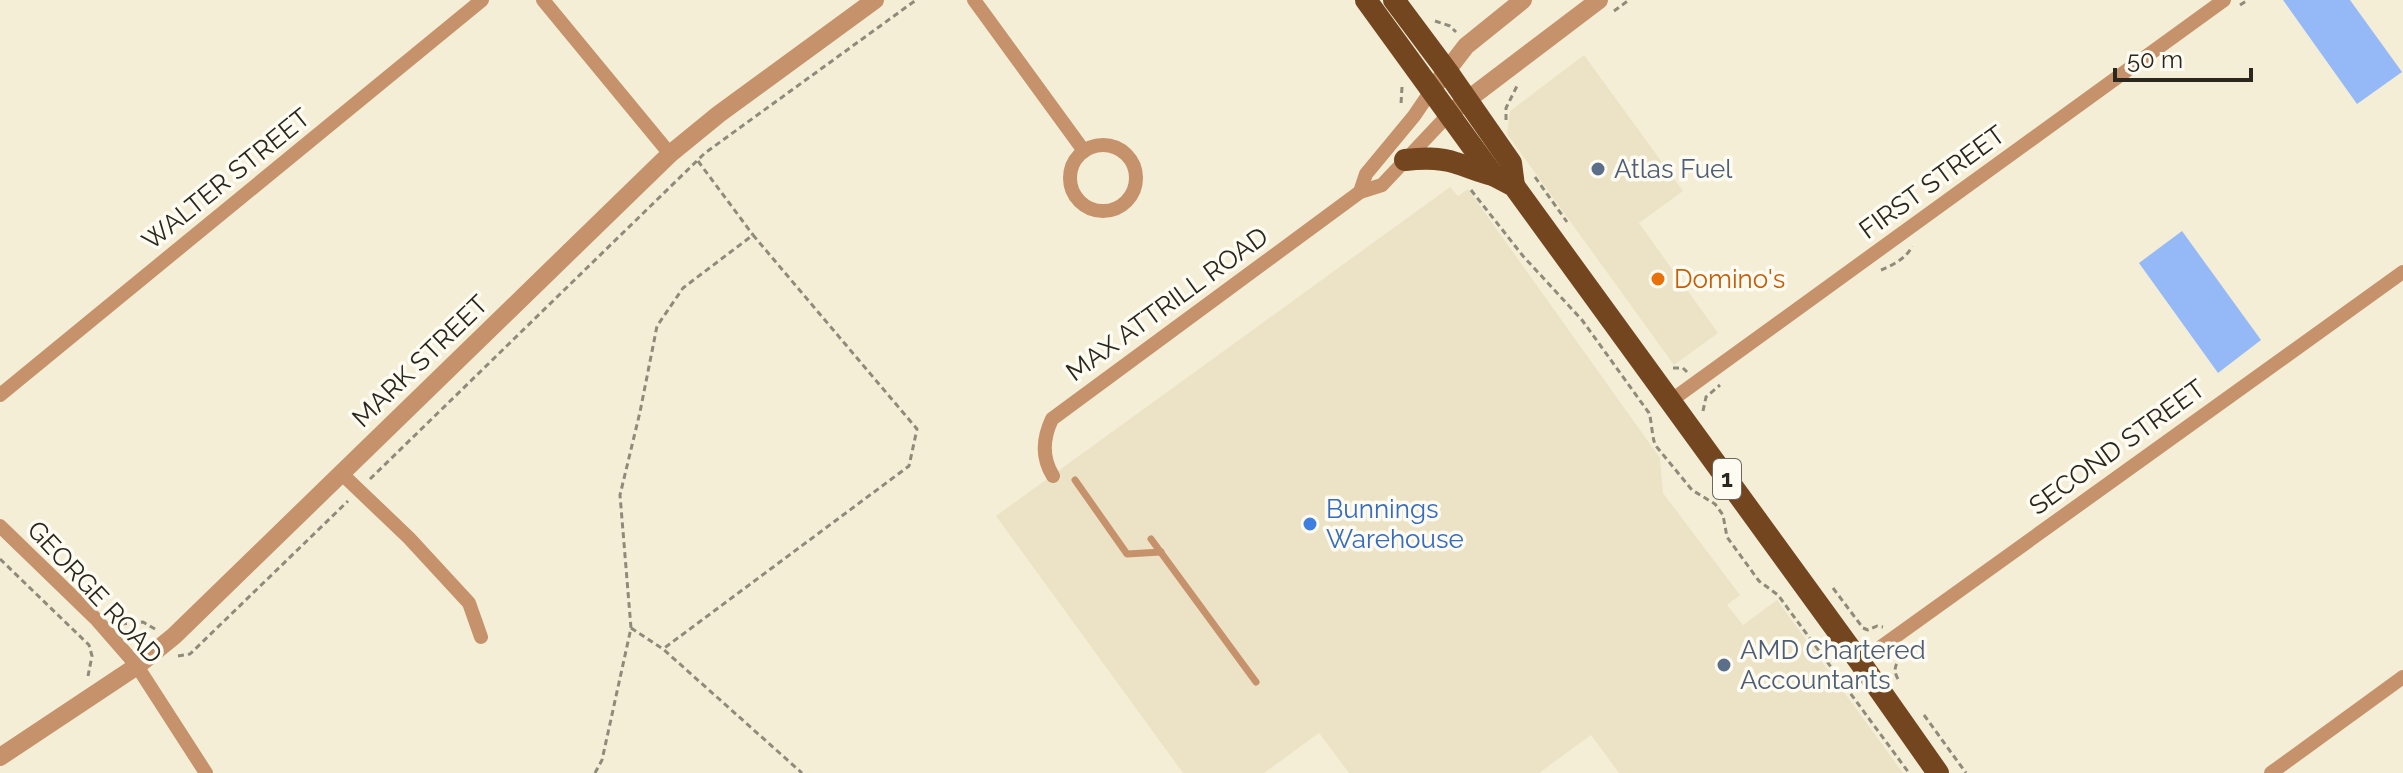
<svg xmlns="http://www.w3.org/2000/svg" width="2403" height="773" font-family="Raleway,sans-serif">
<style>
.built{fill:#ece3c6}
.water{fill:#95b9f7}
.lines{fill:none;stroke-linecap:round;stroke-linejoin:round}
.path{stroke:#8f8b7b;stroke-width:3;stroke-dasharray:6 4;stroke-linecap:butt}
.service{stroke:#c5926c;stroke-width:7}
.minor{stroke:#c5926c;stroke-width:14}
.tertiary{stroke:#c5926c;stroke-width:18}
.trunk{stroke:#744620;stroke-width:22}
.service-dot{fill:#5c6f8a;stroke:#fefcf2;stroke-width:3}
.food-dot{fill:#e8710a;stroke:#fefcf2;stroke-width:3}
.shop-dot{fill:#3f7fe0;stroke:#fefcf2;stroke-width:3}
.labels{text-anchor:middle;stroke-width:7;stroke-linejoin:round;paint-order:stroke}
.shield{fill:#fefcf2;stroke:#69675e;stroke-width:2}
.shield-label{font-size:24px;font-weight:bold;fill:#29271e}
.service-label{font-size:26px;fill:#4e5e75;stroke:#fefcf2;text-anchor:start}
.street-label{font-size:26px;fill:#29271e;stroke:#fefcf2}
.food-label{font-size:26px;fill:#c56008;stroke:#fefcf2;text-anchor:start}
.shop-label{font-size:26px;fill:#366cbe;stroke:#fefcf2;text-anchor:start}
</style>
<rect width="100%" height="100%" fill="#f5eed7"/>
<g class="built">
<path d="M1584 55 1683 191 1639 223 1718 333 1674 365 1507 134 1510 111Z"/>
<path d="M1450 187 1458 196 1468 189 1660 458 1663 493 1740 595 1727 605 1743 625 1777 600 1903 773H1619L1591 735 1539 773H1349L1319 733 1264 773H1183L996 516Z"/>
</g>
<g class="water">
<path d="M2283 0H2350L2402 72 2357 104Z"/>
<path d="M2182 231 2261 340 2218 373 2139 263Z"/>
</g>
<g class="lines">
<g class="path">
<path d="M2240 5 2248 0"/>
<path d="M1614 11 1629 0"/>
<path d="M1435 21 1450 26 1456 32"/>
<path d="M1402 87 1401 104 1403 106"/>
<path d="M1506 120V108L1517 86"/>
<path d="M698 161 753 235"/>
<path d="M1535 177 1567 222"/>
<path d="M1471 190 1523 256 1582 320 1649 413C1652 422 1652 440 1656 446L1692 490 1715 504 1723 515 1727 537 1759 581 1778 595 1909 773"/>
<path d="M1881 270C1893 265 1907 258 1912 246"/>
<path d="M1673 368H1683L1687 372"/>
<path d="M1703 411 1706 397 1720 385"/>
<path d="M370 479 705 153 916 0"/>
<path d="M0 559 89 645 92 656 88 676"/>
<path d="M1833 588 1863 628 1868 630 1877 626 1883 627"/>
<path d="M121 624 143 622 155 629"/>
<path d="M631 628 663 649 802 773"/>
<path d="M178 656 190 654 348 501"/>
<path d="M1898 679C1892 669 1896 662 1904 655L1902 652"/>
<path d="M1924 715 1966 773"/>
<path d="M595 773 602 760 631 628 620 495 640 412 657 326 683 288 753 235 917 429 909 466 663 649"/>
</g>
<g class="service">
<path d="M1075 480 1127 554 1161 552"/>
<path d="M1151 539 1256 682"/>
</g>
<g class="minor">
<path d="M543 0 670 154"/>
<path d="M974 0 1084 151"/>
<circle cx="1103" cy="178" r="33"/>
<path d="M1360 192 1366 174 1414 116 1431 91"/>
<path d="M0 395 482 0"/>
<path d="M1669 402 2224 0"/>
<path d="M342 474 409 538 469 603 481 637"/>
<path d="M1053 476C1041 457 1043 438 1052 419L1360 192 1382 185 1448 115"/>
<path d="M0 526 96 619 137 666 206 773"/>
<path d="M1860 662 2403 272"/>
<path d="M2271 773 2403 677"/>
</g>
<g class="tertiary">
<path d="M1439 81 1466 46 1523 0"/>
<path d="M1458 107 1599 0"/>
<path d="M0 757 137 666 174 636 670 154 719 114 875 0"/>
</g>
<g class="trunk">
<path d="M1366 0 1493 175 1514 186 1860 662 1938 773"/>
<path d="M1394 0 1447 71 1511 163 1514 186"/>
<path d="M1405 160C1422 158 1439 157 1456 163 1469 167 1479 172 1493 175"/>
</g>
</g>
<g class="service-dot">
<circle cx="1598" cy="169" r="8"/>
<circle cx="1724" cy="665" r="8"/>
</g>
<circle class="food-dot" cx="1658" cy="279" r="8"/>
<circle class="shop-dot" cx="1310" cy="524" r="8"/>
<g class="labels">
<rect class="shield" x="1713" y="459" width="28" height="40" rx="6"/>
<g class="shield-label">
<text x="1727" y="487">1</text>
</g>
<g class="service-label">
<text x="1614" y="178">Atlas Fuel</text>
<text x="1740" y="659">AMD Chartered<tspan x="1740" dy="30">Accountants</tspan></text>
</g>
<g class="street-label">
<text transform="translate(226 179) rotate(-39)" y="9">WALTER STREET</text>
<text transform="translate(1932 182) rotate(-36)" y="9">FIRST STREET</text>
<text transform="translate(1167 304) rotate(-36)" y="9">MAX ATTRILL ROAD</text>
<text transform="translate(420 361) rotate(-44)" y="9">MARK STREET</text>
<text transform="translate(2117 447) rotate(-36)" y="9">SECOND STREET</text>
<text transform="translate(95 592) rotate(47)" y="9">GEORGE ROAD</text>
</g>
<g class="food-label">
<text x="1674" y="288">Domino's</text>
</g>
<g class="shop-label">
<text x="1326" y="518">Bunnings<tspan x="1326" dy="30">Warehouse</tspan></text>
</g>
</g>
<path d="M2115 68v12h136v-12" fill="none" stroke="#29271e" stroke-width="4"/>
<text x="2127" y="68" font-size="24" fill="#29271e" stroke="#fefcf2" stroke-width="6" paint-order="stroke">50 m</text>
</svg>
